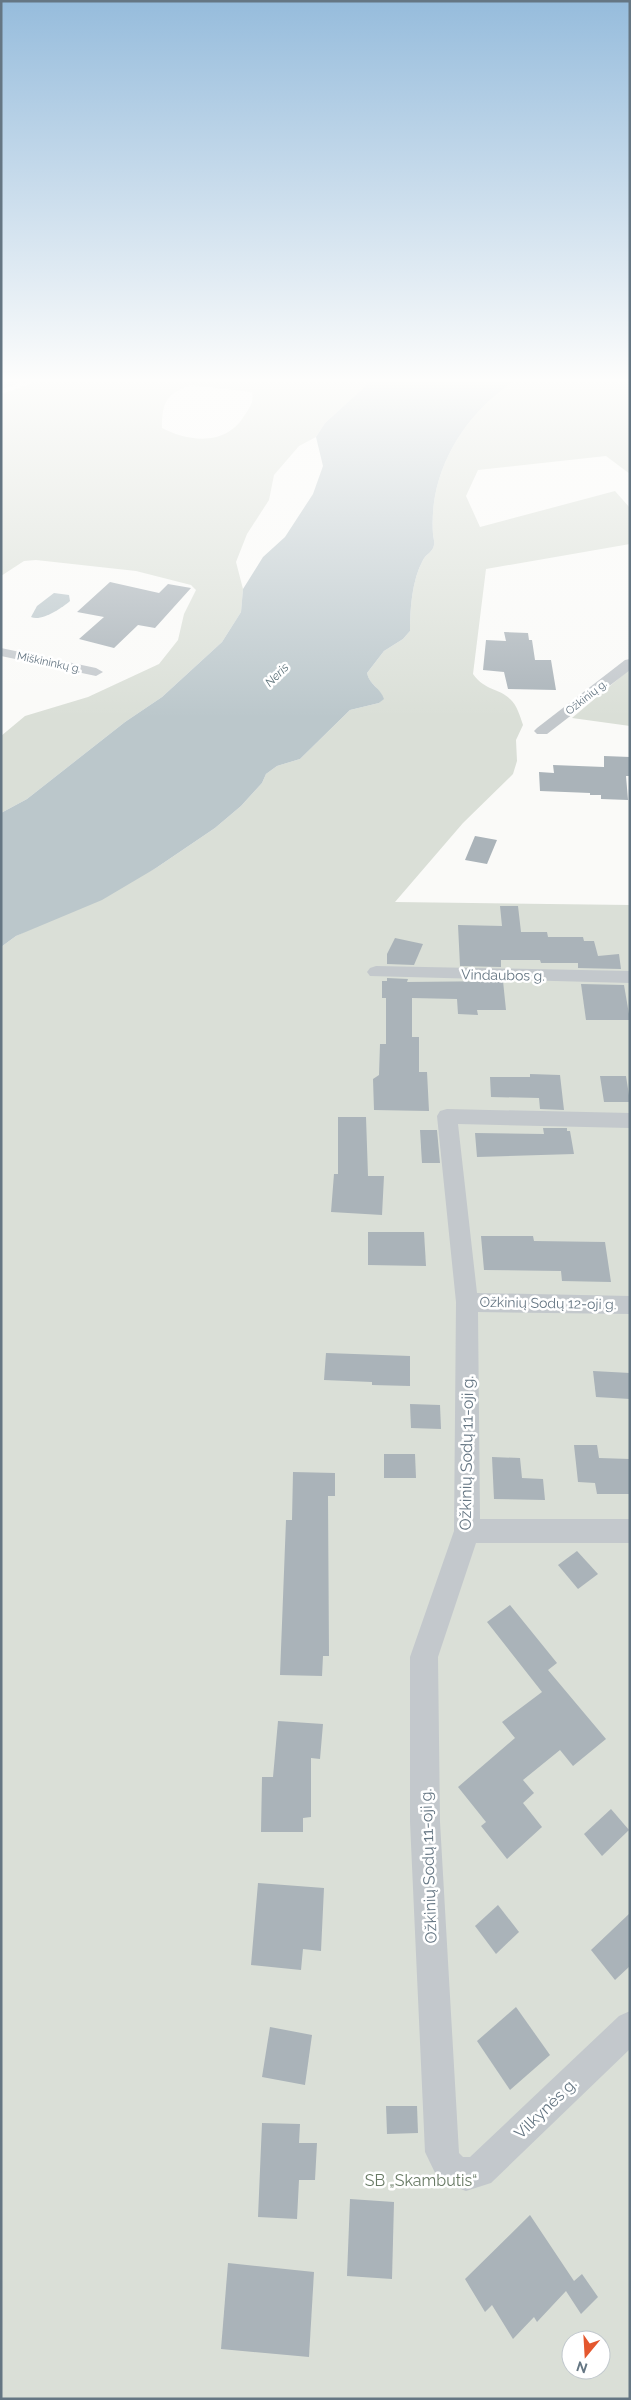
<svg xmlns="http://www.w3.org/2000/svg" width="631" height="2400" font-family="Raleway,sans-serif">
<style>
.green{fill:#dadfd7;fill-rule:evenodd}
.water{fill:#bbc7cb}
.building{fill:#aab3b9}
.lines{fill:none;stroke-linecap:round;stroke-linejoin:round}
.minor{fill:#c3c8cc;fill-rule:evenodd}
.primary{fill:#d6dbdf;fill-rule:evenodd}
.labels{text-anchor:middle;stroke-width:5;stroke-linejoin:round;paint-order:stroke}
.far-street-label{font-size:11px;fill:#657683;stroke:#fff}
.far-water-label{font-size:12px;font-style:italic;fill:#60757c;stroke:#fff}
.street-label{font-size:14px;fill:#657683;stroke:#fff}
.near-street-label{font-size:16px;fill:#657683;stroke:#fff}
.near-park-label{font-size:16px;fill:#687a64;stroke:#fff}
</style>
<rect width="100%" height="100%" fill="#fafaf8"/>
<g class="green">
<path d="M36 382H370L325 423 316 437 299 446 274 475 269 500 247 534 236 562 243 589 241 612 222 642 162 697 125 722 27 799 1 813V736L25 716 88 697 159 664 178 640 184 614 196 590 191 585 136 571 36 560 24 561 1 576V394ZM190 385 252 392C254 402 250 407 244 416 226 446 189 442 162 428 162 403 166 394 190 385Z"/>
<path d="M513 382H630V474L606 456 478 470 466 496 480 527 615 491 630 508V544L486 569 473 674C485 691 499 688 510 699 517 705 520 716 523 725L516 740 517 761 513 774 463 823 395 902 630 905V2399H1V947L16 936 156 868 215 828 241 806 262 783 266 774 277 766 300 759 350 710 379 703 383 699C382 689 369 685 367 673L384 651 403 639 410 631C410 608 412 580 423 560 426 554 433 552 434 545 435 542 433 537 433 534 432 522 433 507 435 496 444 449 474 408 513 382ZM571 2340H601V2370H571Z"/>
<path d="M630 669V726L572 718Z"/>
</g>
<g class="water">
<path d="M370 382H513C474 408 444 449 435 496 433 507 432 522 433 534 433 537 435 542 434 545 433 552 426 554 423 560 412 580 410 608 410 631L403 639 384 651 367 673C369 685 381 688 384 699L379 703 350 710 300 759 277 766 266 774 262 783 241 806 215 828 156 868 102 900 16 936 1 947V813L27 799 125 722 162 697 222 642 241 612 243 589 263 557 285 537 313 494 323 466 316 437 325 423Z"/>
<path d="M54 593 69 595 70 601C62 608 41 622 31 617L37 606Z"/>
</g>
<g class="building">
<path d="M110 582 159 593 168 584 191 588 155 628 138 625 114 648 79 639 104 617 77 612Z"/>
<path d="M504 632 528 633 529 640H532L535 660H551L556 690 508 689 504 672 483 670 486 640 506 641Z"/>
<path d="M604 756 630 757V776H626L628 800 601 799V795H590V793L540 791 539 772 554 773 553 765 604 767Z"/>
<path d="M475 836 497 840 487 864 465 860Z"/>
<path d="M500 906H518L521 932H547L548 937H583L584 941H594L598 956 619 954 621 969 578 968V963H541L540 960H501V967L460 966 458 925 502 926Z"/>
<path d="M395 938 423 944 414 965 387 964V954Z"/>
<path d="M387 978 408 979 407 982 503 981 506 1010H477L478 1015 458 1014 457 999 412 998V1037H419V1072H427L429 1111 374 1110 373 1079 379 1075 380 1044H386V998H382V981H387Z"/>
<path d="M581 984 624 985 630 1020H586Z"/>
<path d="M530 1074 560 1075 564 1110 540 1109 539 1098 491 1097 490 1077H530Z"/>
<path d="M600 1076H626L630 1102H604Z"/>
<path d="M338 1117H366L368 1176H384L382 1215 331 1212 334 1174H338Z"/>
<path d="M543 1128H567V1131H570L574 1154 477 1157 475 1133 544 1134Z"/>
<path d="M420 1130H437L440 1163H422Z"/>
<path d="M368 1232H424L426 1266 368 1265Z"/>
<path d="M481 1236H533L534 1241 605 1242 611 1282 562 1281 561 1271 484 1270Z"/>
<path d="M326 1353 410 1356V1386L372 1385V1382L324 1380Z"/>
<path d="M593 1371 630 1373V1399L596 1397Z"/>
<path d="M410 1404 440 1405 441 1429 411 1428Z"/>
<path d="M574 1445H597L599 1458 630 1459V1494H597L595 1483 578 1482Z"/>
<path d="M384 1454H415L416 1478H384Z"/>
<path d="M492 1457 520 1458 522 1478 543 1479 545 1500 494 1499Z"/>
<path d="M293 1472 335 1473V1496H328L329 1656H323L322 1676 280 1675 286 1520H292Z"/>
<path d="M577 1551 598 1574 578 1589 558 1565Z"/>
<path d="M510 1605 557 1663 548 1670 606 1739 573 1766 560 1750 523 1780 534 1793 523 1803 542 1827 507 1859 481 1826 486 1822 458 1787 515 1738 502 1722 542 1692 487 1622Z"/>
<path d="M278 1721 323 1724 320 1759 311 1758V1817L303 1818V1832H261L262 1777H273Z"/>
<path d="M611 1809 629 1830 602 1856 584 1834Z"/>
<path d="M258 1883 324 1888 321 1951 303 1949 301 1970 251 1965Z"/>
<path d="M498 1905 519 1932 496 1954 475 1926Z"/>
<path d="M630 1913V1966L615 1980 591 1950Z"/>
<path d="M516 2007 550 2055 510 2090 477 2041Z"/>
<path d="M270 2027 312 2035 305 2085 262 2077Z"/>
<path d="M386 2106H417L418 2133 387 2134Z"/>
<path d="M262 2123 300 2124 299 2143H317L315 2180H299L297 2219 258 2217Z"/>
<path d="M350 2199 394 2202 392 2279 347 2276Z"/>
<path d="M530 2215 574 2281 582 2274 598 2297 581 2314 566 2291 537 2322 534 2317 513 2339 492 2305 485 2312 465 2279Z"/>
<path d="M228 2263 314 2272 309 2357 221 2349Z"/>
</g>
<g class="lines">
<g class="minor">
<path d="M1 648 96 668 103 672 96 676 1 656Z"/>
<path d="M630 659V670L547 734H537L534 731 537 728 625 660Z"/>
<path d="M376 966 630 971V983L370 976 367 972 370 968Z"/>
<path d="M447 1109 630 1113V1128L458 1124 477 1293 630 1296V1314L478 1312 480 1519H630V1543H476L438 1657 440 1822 459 2153 463 2157H470L619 2016 630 2011V2049L491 2183 466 2191 439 2181 425 2152 410 1822V1657L454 1531 456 1302 437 1116 440 1111Z"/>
</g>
<path class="primary" d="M1 382H17L15 385 1 389Z"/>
</g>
<linearGradient id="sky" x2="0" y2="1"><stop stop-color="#96bcdc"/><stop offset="0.53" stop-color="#fdfdfc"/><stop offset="1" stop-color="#fdfdfc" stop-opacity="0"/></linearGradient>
<rect width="631" height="718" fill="url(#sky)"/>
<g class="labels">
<g class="far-street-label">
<text transform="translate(49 662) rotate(12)" y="4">Miškininkų g.</text>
<text transform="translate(586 697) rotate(-38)" y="4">Ožkinių g.</text>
</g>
<g class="far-water-label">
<text transform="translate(277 675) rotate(-45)" y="4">Neris</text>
</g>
<g class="street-label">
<text transform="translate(503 975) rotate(1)" y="5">Vindaubos g.</text>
<text transform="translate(548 1303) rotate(1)" y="5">Ožkinių Sodų 12-oji g.</text>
</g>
<g class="near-street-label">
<text transform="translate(466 1453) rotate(-89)" y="6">Ožkinių Sodų 11-oji g.</text>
<text transform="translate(428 1866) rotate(-92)" y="6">Ožkinių Sodų 11-oji g.</text>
<text transform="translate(545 2108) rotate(-44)" y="6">Vilkynės g.</text>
</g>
<g class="near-park-label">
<text x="421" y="2186">SB „Skambutis“</text>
</g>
</g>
<rect width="631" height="2400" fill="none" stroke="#657683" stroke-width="5"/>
<g transform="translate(586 2355) rotate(198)"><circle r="24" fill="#ffffff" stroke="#c1c8cd"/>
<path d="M0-4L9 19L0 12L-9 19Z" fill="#e4572e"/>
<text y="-8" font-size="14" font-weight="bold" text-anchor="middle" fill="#657683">N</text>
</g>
</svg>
